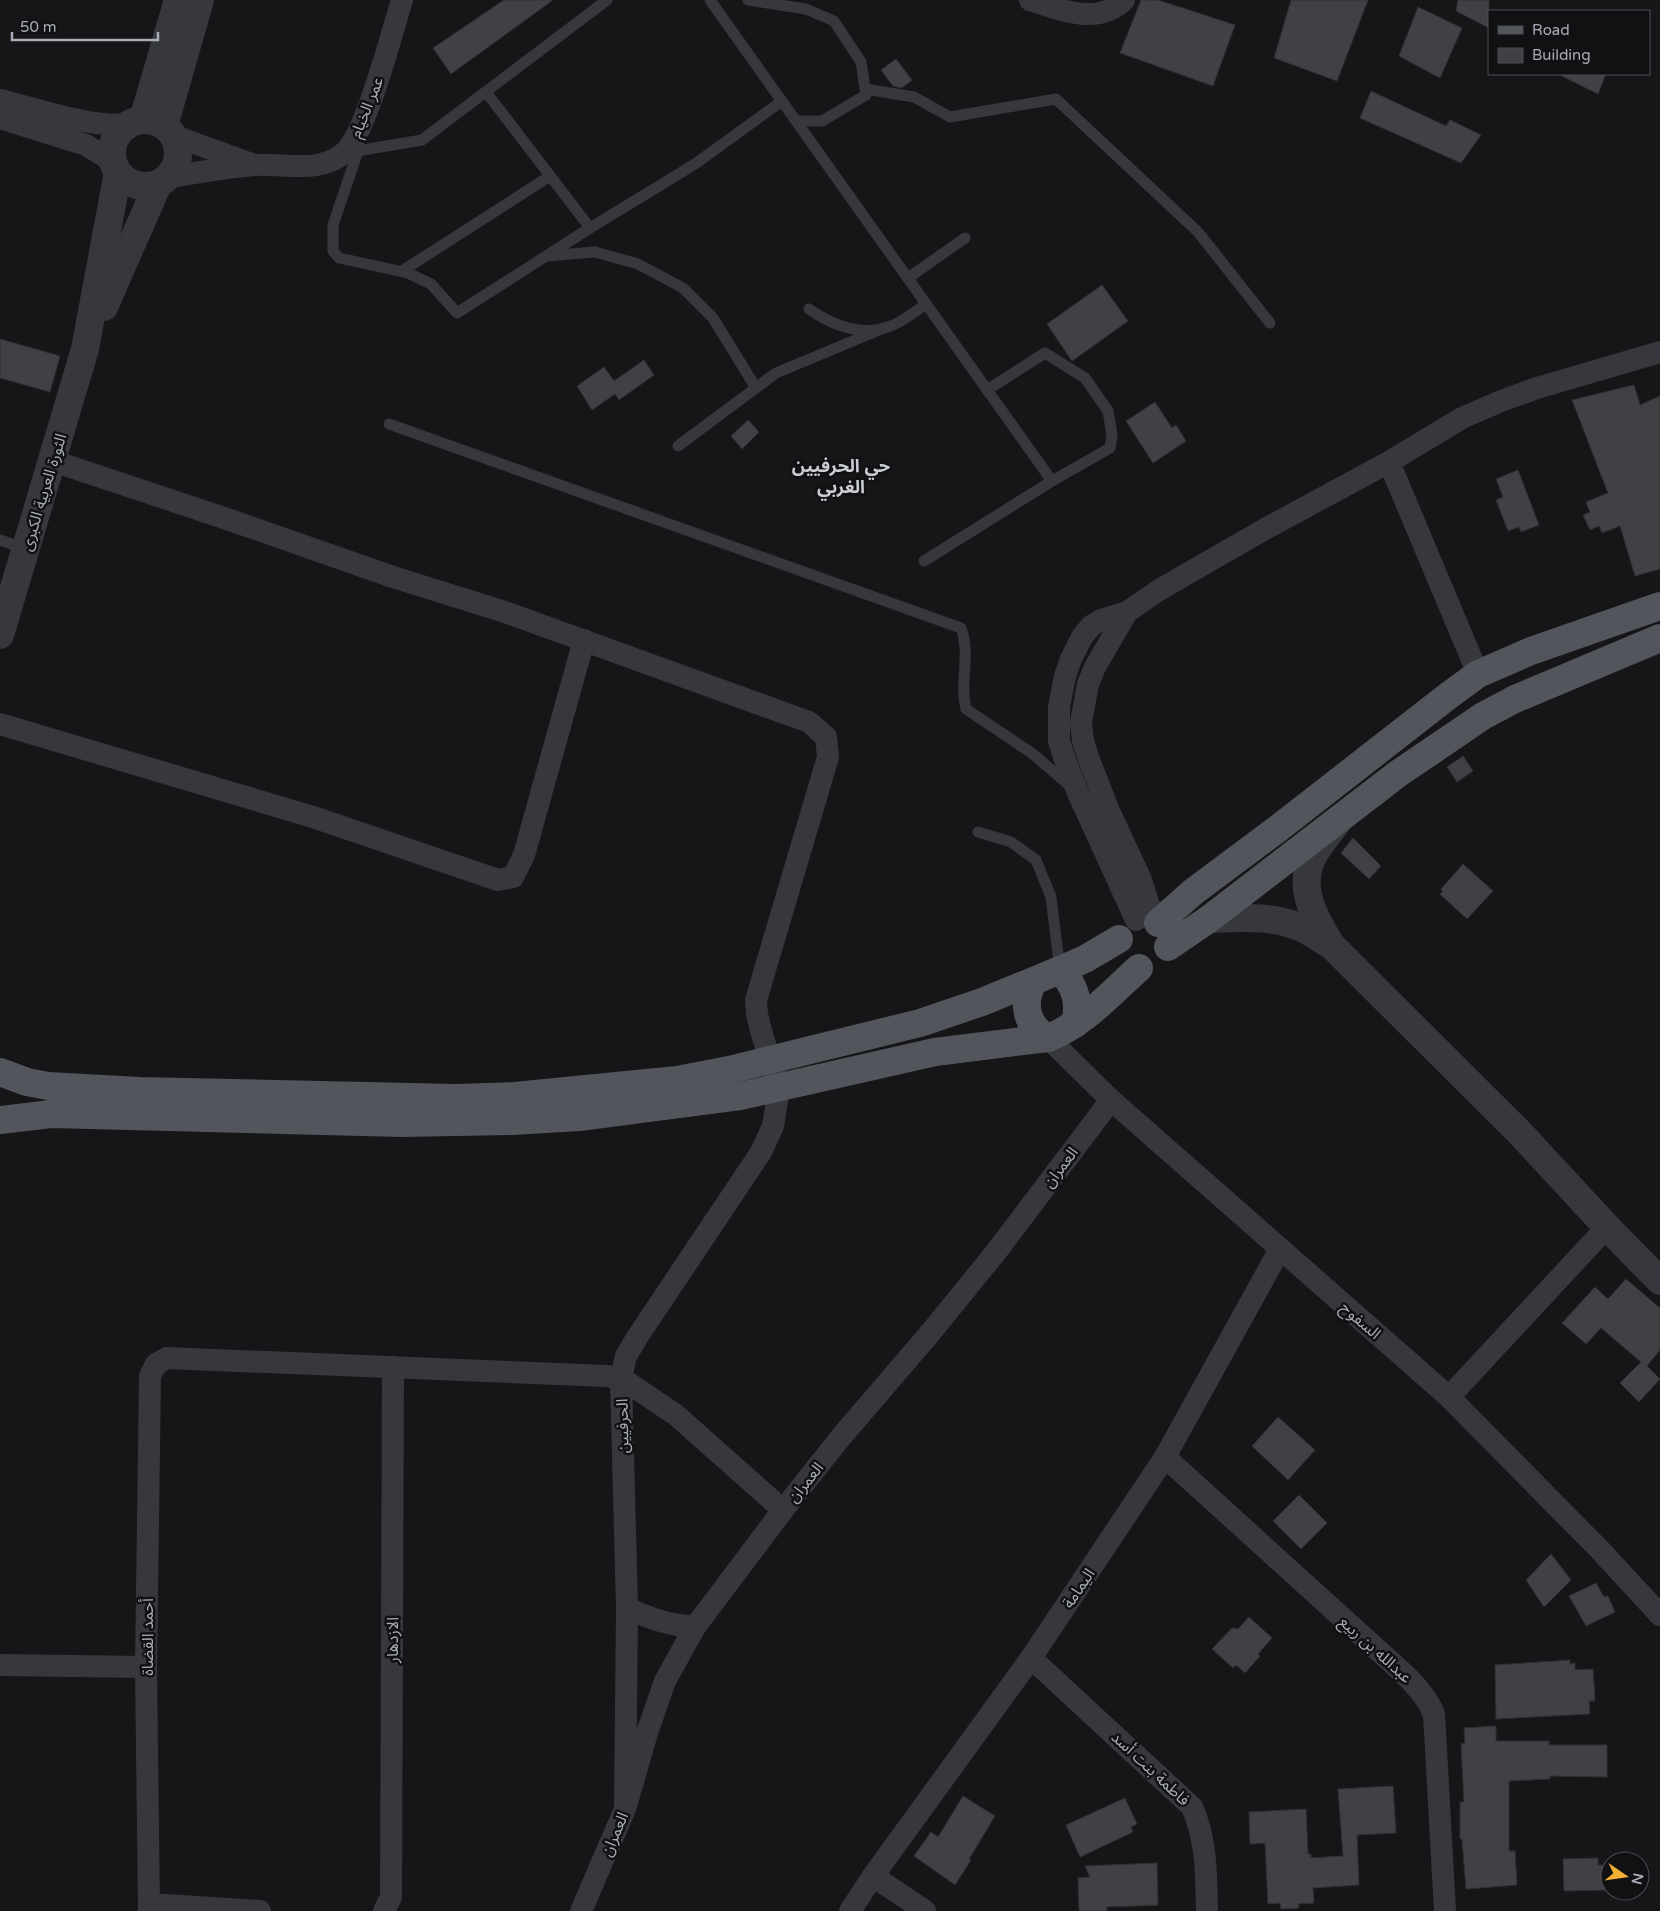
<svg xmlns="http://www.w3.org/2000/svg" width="1660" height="1911" font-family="'Varela Round','Noto Sans Arabic',sans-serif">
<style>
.building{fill:#404145;stroke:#303034}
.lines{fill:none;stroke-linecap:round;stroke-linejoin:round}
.service{stroke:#37383d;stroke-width:11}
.minor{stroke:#37383d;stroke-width:22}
.tertiary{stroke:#37383d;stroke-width:28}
.primary{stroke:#53555c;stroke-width:28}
.labels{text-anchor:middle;stroke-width:5;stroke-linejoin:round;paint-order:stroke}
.street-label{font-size:16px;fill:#a8adb8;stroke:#111113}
.neighbourhood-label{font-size:18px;font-weight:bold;fill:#c9ccd4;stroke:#111113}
</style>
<rect width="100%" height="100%" fill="#161618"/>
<g class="building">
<path d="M504 0H553L451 74 433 48Z"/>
<path d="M1141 0H1158L1235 25 1213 86 1120 53Z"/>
<path d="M1291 0H1368L1337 81 1274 58Z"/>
<path d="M1458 0H1489V28L1456 11Z"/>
<path d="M1418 7 1462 28 1440 78 1399 56Z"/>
<path d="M896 59 912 80 902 88 893 86 881 70Z"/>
<path d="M1558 74H1606L1598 94Z"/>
<path d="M1371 91 1446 126 1450 120 1481 135 1461 163 1360 118Z"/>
<path d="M1102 285 1128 321 1072 361 1047 324Z"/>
<path d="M0 339 60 356 50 392 0 378Z"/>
<path d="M644 360 654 375 619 400 615 394 592 410 577 386 604 367 614 381Z"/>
<path d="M1634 385 1640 405 1660 396V569L1635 576 1620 526 1602 533 1599 526 1590 530 1583 515 1590 512 1586 502 1608 493 1572 400Z"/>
<path d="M1155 402 1172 428 1176 425 1186 441 1153 463 1126 421Z"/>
<path d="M748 420 759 432 742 449 731 436Z"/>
<path d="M1518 470 1539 525 1521 532 1519 527 1508 531 1496 500 1503 497 1496 479Z"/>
<path d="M1463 756 1473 771 1457 782 1447 767Z"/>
<path d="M1353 838 1381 866 1369 879 1341 853Z"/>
<path d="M1463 864 1493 891 1467 919 1440 894 1443 891 1441 889Z"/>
<path d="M1626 1279 1660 1308V1350L1647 1366 1660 1379 1639 1402 1620 1383 1641 1362 1601 1328 1586 1344 1562 1323 1595 1287 1608 1299Z"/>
<path d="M1278 1417 1315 1450 1288 1480 1252 1446Z"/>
<path d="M1299 1495 1327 1523 1301 1549 1273 1521Z"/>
<path d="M1551 1554 1571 1580 1544 1607 1526 1580Z"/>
<path d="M1596 1583 1604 1597 1608 1596 1615 1612 1586 1626 1569 1596Z"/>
<path d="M1249 1617 1272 1638 1258 1654 1260 1656 1245 1673 1236 1665 1233 1668 1212 1649 1232 1628 1238 1629Z"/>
<path d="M1570 1660V1664L1575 1663V1670L1593 1669 1595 1701H1589L1590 1714 1496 1719 1495 1665Z"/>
<path d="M1496 1726V1741H1549V1745H1607V1777L1550 1776V1779L1509 1781V1851H1515L1517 1885 1466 1889 1462 1839H1460V1802H1464L1461 1744 1465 1743 1464 1728Z"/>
<path d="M1393 1786 1396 1833 1357 1835 1359 1885 1313 1888 1314 1903 1298 1904 1299 1908 1281 1909 1280 1903 1268 1904 1265 1843 1250 1844 1249 1812 1306 1809 1308 1854H1311V1858L1343 1856 1338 1789Z"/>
<path d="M963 1796 995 1816 969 1859 971 1860 955 1885 914 1856 931 1832 938 1837Z"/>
<path d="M1125 1798 1137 1824 1131 1827 1133 1832 1080 1857 1066 1825Z"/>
<path d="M1598 1858V1865H1610V1890L1564 1891 1563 1859Z"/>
<path d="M1157 1863 1158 1905 1107 1907V1911H1079L1078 1878 1090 1877 1085 1866Z"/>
</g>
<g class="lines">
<g class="service">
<path d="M710 0 1052 481"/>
<path d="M748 0 806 9 834 21 861 62 866 95 822 121H796"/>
<path d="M865 89 914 97 950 117 1056 99 1198 232 1270 323"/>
<path d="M358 151 333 225V251L339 258 408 273 431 284 457 313 590 228 486 92"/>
<path d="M351 152 422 140 607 0"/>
<path d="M590 228 695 164 782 101"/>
<path d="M547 256 595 252 638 264 683 288 713 318 756 388"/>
<path d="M402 271 550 176"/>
<path d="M908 278 965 238"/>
<path d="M809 309C833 326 864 338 893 325 905 320 916 311 926 304"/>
<path d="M389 424 961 628C971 654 959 683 966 709L1033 754 1070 786"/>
<path d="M678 446 776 373 884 328"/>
<path d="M0 540 26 549"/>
<path d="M924 561 1052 481 1110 448 1112 435 1108 411 1085 378 1045 353 987 390"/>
<path d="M978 832 1011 842 1036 860 1051 897 1060 970"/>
</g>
<g class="minor">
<path d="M1030 0C1059 10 1099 26 1124 0"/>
<path d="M0 100C33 108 101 131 132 123"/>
<path d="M0 118 86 145 107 158 116 169"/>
<path d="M172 135 252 164"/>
<path d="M168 177C197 173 226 167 255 165 285 163 319 174 344 153 366 134 392 32 402 0"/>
<path d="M53 461 230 520 393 577 505 612 809 722 826 737 828 757 756 1000 757 1014 761 1031 779 1088 773 1126 761 1152 638 1336 626 1356 621 1378 627 1608 625 1809"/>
<path d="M1389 462 1478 674"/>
<path d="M1127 612 1095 667 1088 684 1081 722 1083 741 1089 760 1109 811 1141 880 1154 921"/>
<path d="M0 724 313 817 498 880 513 877 524 855 584 640"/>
<path d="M1136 920 1078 793 1066 763 1059 741V707L1065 676 1071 659 1082 637 1091 626 1101 620 1127 612 1159 590 1265 529 1389 462 1462 418 1501 401 1537 388 1660 352"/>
<path d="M1048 1038 1111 1100 1449 1397 1601 1551 1660 1615"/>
<path d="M1449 1397 1607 1227"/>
<path d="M1165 1457 1402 1672C1415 1684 1427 1697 1434 1714L1445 1911"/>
<path d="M627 1608C651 1619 669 1625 695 1627"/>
<path d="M1031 1658 1192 1807C1207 1841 1206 1874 1207 1911"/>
<path d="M0 1665 146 1667"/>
<path d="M873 1876 925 1911"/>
<path d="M149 1904 260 1911"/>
<path d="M149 1911 146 1667 150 1376 156 1364 167 1358 607 1376 621 1378 676 1415 783 1510"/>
<path d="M384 1911 391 1897 393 1367"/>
<path d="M581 1911 625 1809 647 1733 665 1681 695 1627 783 1510 841 1437 931 1332 996 1252 1111 1100"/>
<path d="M850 1911 873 1876 1031 1658 1165 1457 1280 1249"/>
</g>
<g class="tertiary">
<path d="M143 120 178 0"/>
<circle cx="145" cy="153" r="33"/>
<path d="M164 126 200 0"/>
<path d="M104 307 158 184"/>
<path d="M0 635 85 349 118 172"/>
<path d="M1209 919C1241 918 1272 915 1302 928 1312 933 1322 940 1332 946L1519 1132 1607 1227 1660 1281"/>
<path d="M1331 945C1316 919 1298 891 1311 860 1317 847 1328 835 1336 824"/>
</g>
<g class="primary">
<path d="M1158 923 1193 892 1280 827 1448 696 1478 674 1531 651 1660 606"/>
<path d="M1168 947 1209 919 1399 773 1483 716 1515 699 1660 638"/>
<path d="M1060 970C1076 986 1080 1003 1075 1024"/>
<path d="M1034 981C1021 1003 1026 1026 1048 1038"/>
<path d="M0 1072 27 1082 48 1086 139 1091 456 1098 515 1096 677 1080 729 1070 920 1023 982 1002 1060 970 1085 959 1119 939"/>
<path d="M0 1120 51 1114 401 1123 512 1121 579 1117 740 1096 935 1052 1048 1038C1084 1024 1111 993 1139 968"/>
</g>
</g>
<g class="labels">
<g class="street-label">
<text transform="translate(366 107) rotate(-68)" y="6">عمر الخيام</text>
<text transform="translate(43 492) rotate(-73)" y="6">الثورة العربية الكبرى</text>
<text transform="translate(1060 1167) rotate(-53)" y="6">العمران</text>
<text transform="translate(1361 1320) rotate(41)" y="6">السفوح</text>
<text transform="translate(622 1426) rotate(-91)" y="6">الحرفيين</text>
<text transform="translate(805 1482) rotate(-51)" y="6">العمران</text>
<text transform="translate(1078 1588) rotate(-56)" y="6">اليمامة</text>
<text transform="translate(147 1637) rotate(-90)" y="6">أحمد القضاة</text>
<text transform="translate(392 1640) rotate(-90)" y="6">الازدهار</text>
<text transform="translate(1376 1649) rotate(42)" y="6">عبدالله بن ربيع</text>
<text transform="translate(1151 1768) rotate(43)" y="6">فاطمة بنت أسد</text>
<text transform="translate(614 1834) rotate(-67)" y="6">العمران</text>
</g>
<g class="neighbourhood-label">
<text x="841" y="472">حي الحرفيين<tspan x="841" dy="21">الغربي</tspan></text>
</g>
</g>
<rect x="1488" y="10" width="162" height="65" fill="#111113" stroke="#4d4f55"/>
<rect x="1498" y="26" width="25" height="8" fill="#53555c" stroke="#4d4f55"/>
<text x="1532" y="35" font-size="15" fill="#a8adb8">Road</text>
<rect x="1498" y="48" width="25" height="15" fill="#404145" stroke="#4d4f55"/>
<text x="1532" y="60" font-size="15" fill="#a8adb8">Building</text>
<g transform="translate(1625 1876) rotate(103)"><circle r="24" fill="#111113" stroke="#4d4f55"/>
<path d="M0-4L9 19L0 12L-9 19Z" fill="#f2b134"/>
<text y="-8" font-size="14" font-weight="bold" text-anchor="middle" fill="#a8adb8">N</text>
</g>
<path d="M12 32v8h146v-8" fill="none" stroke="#a8adb8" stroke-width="2.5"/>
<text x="20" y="32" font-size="15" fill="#a8adb8" stroke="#111113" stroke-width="4" paint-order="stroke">50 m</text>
</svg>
